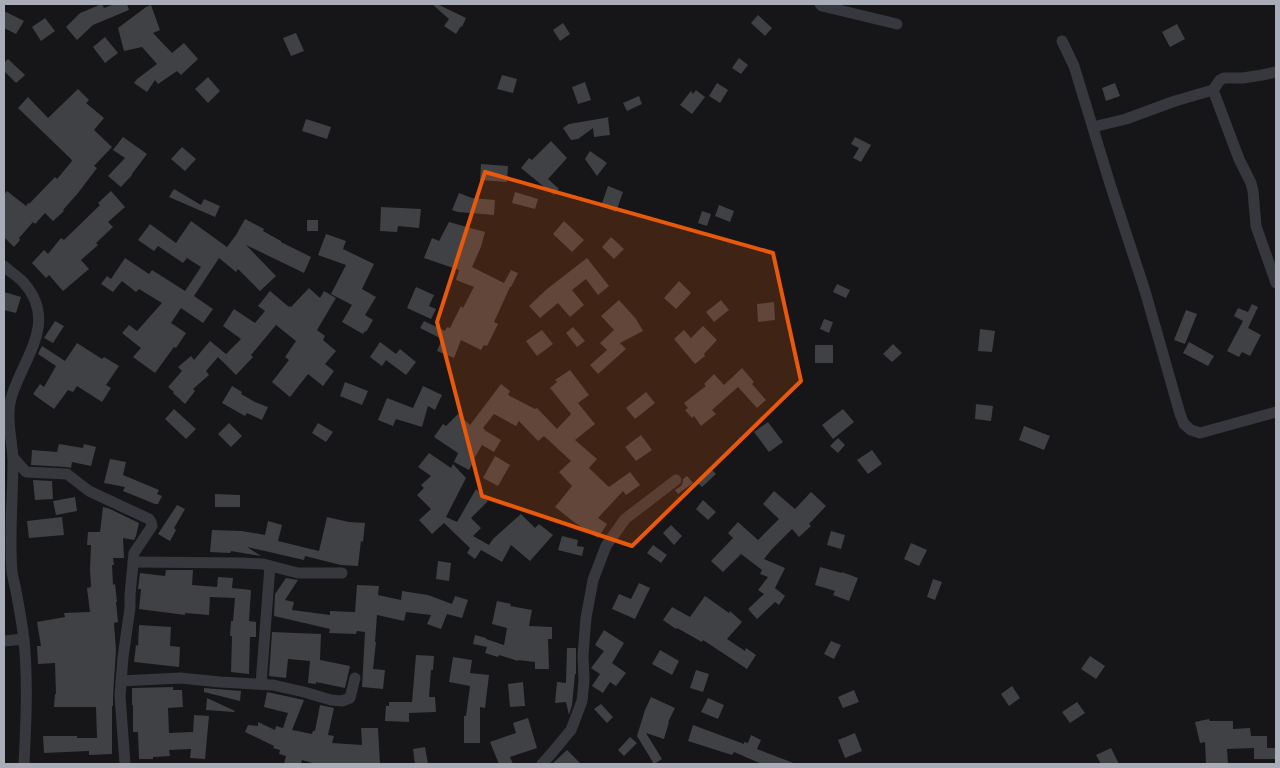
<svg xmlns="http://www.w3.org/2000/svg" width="1280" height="768" font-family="Lato,sans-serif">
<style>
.building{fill:#404145}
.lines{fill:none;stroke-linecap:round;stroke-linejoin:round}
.minor{stroke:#37383d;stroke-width:11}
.marked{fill:#e8590c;fill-opacity:0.2;stroke:#e8590c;stroke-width:4;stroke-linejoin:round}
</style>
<rect width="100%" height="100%" fill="#161618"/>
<g class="building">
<path d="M102 4 104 8 115 4H127L129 10 93 25 77 40 66 27 80 13Z"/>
<path d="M432 4H437L466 18 462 27 461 26 456 34 444 26 449 19Z"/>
<path d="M151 5 160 30 153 33 172 53 184 43 198 59 181 75 177 71 158 84 155 80 147 92 134 83 137 79 157 64 142 47 124 51 118 28 146 7Z"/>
<path d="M4 11 24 21 16 34 4 28Z"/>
<path d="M758 15 772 28 765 36 751 23Z"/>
<path d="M45 18 55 31 41 41 32 27Z"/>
<path d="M563 23 570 34 560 41 553 30Z"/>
<path d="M1177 24 1185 39 1170 47 1162 32Z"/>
<path d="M296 33 304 51 291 56 283 38Z"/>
<path d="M105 37 118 53 105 63 93 47Z"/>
<path d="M739 58 748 65 741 74 732 68Z"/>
<path d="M8 59 25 75 16 83 4 71V63Z"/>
<path d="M502 75 517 79 513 93 497 89Z"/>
<path d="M208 77 220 91 208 103 195 89Z"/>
<path d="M585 82 591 100 578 104 572 87Z"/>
<path d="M717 83 728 90 720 103 709 96Z"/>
<path d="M1115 83 1120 96 1106 101 1102 88Z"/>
<path d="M78 89 89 100 86 103 104 118 94 130 112 147 94 166 97 168 78 193 63 210 64 211 53 221 45 213 35 224 33 222 19 238 20 240 14 247 4 237V195L7 191 26 206 28 203 29 204 55 177 57 179 72 161 71 159 18 108 28 97 48 118Z"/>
<path d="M696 90 705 97 692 114 680 105 691 91 693 94Z"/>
<path d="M639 96 642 104 627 111 623 103Z"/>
<path d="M610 117 608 118 610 135 594 137 593 128 578 139 571 140 563 128 569 124Z"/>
<path d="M306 119 331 127 327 139 302 131Z"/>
<path d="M123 137 147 154 132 174V175L121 187 108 176 125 158 113 150Z"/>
<path d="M855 137 871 145 861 162 853 158 859 148 851 144Z"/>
<path d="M551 141 567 158 548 179 559 189 554 195 521 168 529 158 532 160Z"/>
<path d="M182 147 196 159 185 171 171 159Z"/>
<path d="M590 151 607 163 597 176 585 159Z"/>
<path d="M481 164 508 166 507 182 480 180Z"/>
<path d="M608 186 623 192 616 212 601 206Z"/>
<path d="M174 189 201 205 204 199 220 206 215 217 169 197Z"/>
<path d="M111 191 125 207 108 222 113 227 96 243 98 245 81 260 89 269 63 291 49 275 46 278 32 263 44 250 48 254 61 238 64 240 100 205 98 203Z"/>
<path d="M515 192 538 199 535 209 512 203Z"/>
<path d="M459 193 472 198 495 200 494 215 458 212 452 210Z"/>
<path d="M719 205 734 211 730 222 715 216Z"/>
<path d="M381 207 421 209 419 228 398 226 397 232 380 231Z"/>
<path d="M702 211 711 214 707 226 698 223Z"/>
<path d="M245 219 264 229 263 231 281 241V242L311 257 304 273 246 245 276 276 260 291 238 269 236 272 219 258 194 296 213 309 203 323 181 308 171 323 186 333 176 348 174 347 155 373 133 357 141 348 122 333 129 325 137 331 162 303 139 289 136 292 122 281 113 292 101 284 107 276 111 279 125 258 149 274 152 270 185 291 201 267 187 258 183 263 158 246 154 251 138 240 150 224 176 243 191 221 227 247 236 235Z"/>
<rect x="307" y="220" width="11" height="11"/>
<path d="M564 221 584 240 572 252 553 234Z"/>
<path d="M449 222 485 232 481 247 472 267 504 283 511 270 518 273 511 287H510L494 322 498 324 487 346 484 345 481 350 461 340 454 358 437 351 442 339 420 328 424 321 445 331 447 327 450 328 461 306 463 308 474 287 456 280 459 270 424 258 432 238 439 241Z"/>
<path d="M326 234 346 241 343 249 374 264 362 289 376 297 365 315 373 320 366 332 365 331 363 334 342 322 352 305 331 294 346 265 318 255Z"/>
<path d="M611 237 624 249 614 259 602 247Z"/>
<path d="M587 258 609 286 598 295 586 279 572 290 584 305 570 317 558 303 540 318 529 306 547 289Z"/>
<path d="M679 281 691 293 676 309 664 298Z"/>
<path d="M837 284 850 290 846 298 833 292Z"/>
<path d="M416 287 434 295 429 306 436 309 431 319 407 308Z"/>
<path d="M309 288 320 298 324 291 336 298 317 330 325 336 323 340 336 351 325 364 334 371 323 386 308 374 290 397 272 382 289 360 285 357 296 341 276 325 251 355 253 357 236 375 218 357 206 371 209 375 193 389 195 391 185 404 173 393 174 392 168 387 182 371 178 367 191 356 194 360 210 341 226 354 241 339 223 326 234 309 255 323 265 311 258 306 270 291 289 307V306L291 307Z"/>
<path d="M4 292 21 297 16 313 4 310Z"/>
<path d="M619 300 636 319 643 331 620 343 626 349 598 374 590 365 607 350 600 343 614 330 601 316Z"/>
<path d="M721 300 729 310 714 322 706 312Z"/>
<path d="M774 302 775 320 758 322 757 304Z"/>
<path d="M1252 304 1258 307 1248 328 1261 335 1250 356 1242 352 1239 357 1227 351 1243 321 1234 316 1238 308 1248 312Z"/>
<path d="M1186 310 1197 314 1185 344 1174 340Z"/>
<path d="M824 319 833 322 829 333 820 329Z"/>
<path d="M55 321 64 326 53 343 44 338Z"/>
<path d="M703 326 717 340 704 354 705 356 695 364 674 339 684 330 691 338Z"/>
<path d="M573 327 585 341 577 347 566 333Z"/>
<path d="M980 329 995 331 992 352 978 351Z"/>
<path d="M542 330 553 344 537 356 526 341Z"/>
<path d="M380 342 396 354 400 349 416 362 406 375 386 360 382 366 370 357Z"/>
<path d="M1189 342 1214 356 1208 366 1183 353Z"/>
<path d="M77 343 102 359 104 357 119 366 106 385 111 388 102 402 77 386 73 392 68 390 54 409 33 394 40 384 44 387 56 366 38 354 42 346 65 361Z"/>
<path d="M893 344 902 353 892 362 883 354Z"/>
<rect x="815" y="345" width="18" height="18"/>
<path d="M742 368 754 382 752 384 766 400 757 408 738 387 712 410 716 414 701 426 694 416 692 418 685 410 688 408 684 403 706 386 704 384 714 374 724 385Z"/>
<path d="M570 370 589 395 578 403 595 424 575 440 597 459 589 468 609 487 630 472 640 485 626 495 623 491 598 518 607 524 598 538 574 522 555 507 572 486 559 472 571 461 544 436 538 441 519 421 516 426 494 414 483 428 486 431 501 440 494 452 482 445 474 459H475L469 470 454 462 458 453 434 437 443 424 446 426 458 414 470 425 501 384 510 391 508 395 535 409 537 408 557 429 571 414 550 388 557 382 555 380Z"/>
<path d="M345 382 368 391 362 405 340 396Z"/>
<path d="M232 386 242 392 241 394 255 402 268 407 262 420 247 413 245 416 222 403Z"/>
<path d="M423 386 442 395 435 410 428 406 422 427 396 419 393 426 378 420 387 398 413 408Z"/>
<path d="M646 392 655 403 635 419 626 408Z"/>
<path d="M976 404 993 406 991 421 975 419Z"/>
<path d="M174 409 196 429 186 439 165 419Z"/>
<path d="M843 409 854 422 833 439 822 425Z"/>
<path d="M768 422 783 442 769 452 754 432Z"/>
<path d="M229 423 242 436 231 447 218 434Z"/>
<path d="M318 423 333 432 326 442 312 433Z"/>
<path d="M1024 426 1050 436 1044 450 1019 440Z"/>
<path d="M641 435 652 450 636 461 625 447Z"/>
<path d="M838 438 845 445 838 453 830 446Z"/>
<path d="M59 444 83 448 84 444 96 447 91 466 72 462 71 468 67 467 31 465 32 450 57 452Z"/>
<path d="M872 450 882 464 868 474 857 460Z"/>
<path d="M429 453 451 468 453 464 466 478 446 517 457 522 476 489 488 501 471 518 481 528 473 536 489 545 493 539 521 514 535 528 539 524 553 535 530 561 511 545 502 562 481 550 475 559 467 553 470 548 444 523 432 534 419 520 431 509 417 495 424 488 421 485 431 476 418 467Z"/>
<path d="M495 456 510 465 498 486 483 478Z"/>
<path d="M110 459 126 462 123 475 159 490 157 494 162 496 158 504H155L123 491 125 487 104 483Z"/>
<path d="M710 468 716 474 702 487 696 481Z"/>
<path d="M687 476 693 483 678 494 675 490 681 486 683 482V479Z"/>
<path d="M33 480 52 481 53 499 35 500Z"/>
<path d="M774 491 795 509 811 492 826 506 809 524 811 526 799 537 792 529 772 549 764 559 785 568 775 588 785 596 779 605 775 602 757 619 748 609 764 594 758 590 768 577 760 574 762 570 741 554 723 572 711 561 733 538 728 533 738 522 758 540 779 519 763 504Z"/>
<path d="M215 494 240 495V507H215Z"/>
<path d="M75 497 77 511 56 515 53 501Z"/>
<path d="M703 500 716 512 708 520 696 509Z"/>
<path d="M177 505 185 509 174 528 176 530 170 541 158 534Z"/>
<path d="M103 507 110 509 139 523 136 536 134 540 123 538 124 558H113L114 565H112L113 585 115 584 117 602H116L118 622 114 623 116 650 113 696V706H112V754L89 755V751L44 753 43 736H77V738H97L96 707H54L55 694H56L55 663 38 664 37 646H41L37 622 65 617 64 613 90 612 87 588 91 587 90 569 91 545H87L88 532H100Z"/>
<path d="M62 517 64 535 29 538 27 521Z"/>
<path d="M327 517 349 522 365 523 363 542 361 541 358 566 341 565 305 556 304 560 247 547 261 556 231 551 230 553 210 552 212 530 242 531 265 535 268 521 282 525 278 541 319 551Z"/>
<path d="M671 525 682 536 674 545 663 533Z"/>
<path d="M831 531 845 535 841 549 827 545Z"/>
<path d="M562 536 578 540 577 546 584 547 582 556 558 550Z"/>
<path d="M911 543 927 550 919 566 904 559Z"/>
<path d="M653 545 667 555 661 563 647 553Z"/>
<path d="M438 561 451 563 449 581 436 579Z"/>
<path d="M820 567 842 573V572L858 578 849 601 833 595 835 591 815 585Z"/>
<path d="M166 570H193L192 585 217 587 218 577 233 578 232 588 251 590 249 621 256 622V637H250L249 674 231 672 232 636H230L231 621H233L235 598 210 597 209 615 185 613V615L139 609 141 589H138L140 573 165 576Z"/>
<path d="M286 578 298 580 285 600 294 602 292 610 330 615V611L355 612 357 585 379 586 378 595 401 600 402 591 428 595 452 604 455 596 468 600 462 618 447 614 441 629 427 624 431 615 406 612 404 621 377 615 375 642H376L373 669 385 670 383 689 362 687 365 632 357 631 356 634 329 633 330 629 274 616 275 594Z"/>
<path d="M933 579 942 582 935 600 927 597Z"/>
<path d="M639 583 650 588 635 619 612 609 619 594 631 599Z"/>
<path d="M705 596 729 613 730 611 742 622 727 639 745 651 746 648 756 655 747 669 703 640 702 642 677 628 676 629 663 620 672 607 690 617Z"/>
<path d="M497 601 511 604 510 606 532 610 529 626 552 627V639H548L549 669H535V662L518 660V661L499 655 498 657 485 653 487 647 473 644 475 635 486 638V639L504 645 507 628 492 624Z"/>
<path d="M139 625 171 627 170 646 180 647 179 667 134 662 136 645 138 646Z"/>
<path d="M604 630 624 643 612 663 626 673 616 686 610 682 603 693 592 686 600 674 591 668 604 651 595 645Z"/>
<path d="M272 632 321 634 320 660 350 666 345 688 316 682V684L308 683 310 661 288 659 286 678 269 676Z"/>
<path d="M831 641 841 645 834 659 824 654Z"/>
<path d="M567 648H576V674H575L572 705 569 715 566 702 555 703 557 682 566 683Z"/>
<path d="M660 650 679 661 672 675 652 664Z"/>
<path d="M416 655 434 656 433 670H431L429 697H435L436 712 409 713V722L385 721 386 706H389V702H412Z"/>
<path d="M1090 656 1105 666 1096 679 1081 669Z"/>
<path d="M453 657 472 660 470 673 489 675 485 708 480 707V743H464V716H466L470 686 449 682Z"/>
<path d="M696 670 709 674 703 692 690 688Z"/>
<path d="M523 682 525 706 510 707 508 684Z"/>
<path d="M1012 686 1020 698 1009 706 1001 694Z"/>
<path d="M173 687V690H182L183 707 168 708 169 733 193 732 194 715 209 716 205 759 190 758 191 749 169 750 170 756 153 757V759H139L138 732H133V705H132V688Z"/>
<path d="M204 688 241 691 240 701 204 692Z"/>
<path d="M854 690 859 702 843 708 838 697Z"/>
<path d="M267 692 304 700 292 730 312 734 313 731H315L320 705 334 708 328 735 334 736 332 743 362 745 361 728H378L380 764H316L302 760 301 764H284L286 756 279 754 280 750 273 748 274 746 245 732 248 725 258 726V722L275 730 276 726 283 728 288 713 264 707Z"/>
<path d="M651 697 675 708 668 722H669L664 739 646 733 662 759 654 764 637 736 645 710Z"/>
<path d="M207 698 235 711 234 712 206 710Z"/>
<path d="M708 698 724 705 718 719 701 712Z"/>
<path d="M1077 702 1085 713 1070 723 1062 712Z"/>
<path d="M601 704 613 717 607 723 594 709Z"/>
<path d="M528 718 537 748 510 757 513 764H499L490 742 516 733 513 723Z"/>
<path d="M1209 719 1210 721H1233V729L1250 728 1251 736H1267V748H1276V759H1254V748L1227 749 1228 764H1206L1205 742 1200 743 1195 722Z"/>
<path d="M693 725 744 744V742L748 743 751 735 761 740 757 749 796 764H762L734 752 732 755 688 741Z"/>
<path d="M855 733 862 751 845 758 838 740Z"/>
<path d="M630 737 637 743 624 756 618 750Z"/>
<path d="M425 747 428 764H415L413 749Z"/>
<path d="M1111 748 1119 764H1101L1096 755Z"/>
<path d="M567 750 581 764H552Z"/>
</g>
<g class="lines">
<g class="minor">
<path d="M820 4 822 6 897 24"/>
<path d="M1062 41 1074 66 1110 184 1145 291 1167 368 1180 414 1184 424 1191 430 1200 433 1276 412"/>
<path d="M1213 90 1239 159 1251 183 1253 191 1256 226 1276 283"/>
<path d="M1093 127 1126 119 1175 101 1213 90 1220 80 1224 78H1243L1262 75 1276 72"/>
<path d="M4 266C10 272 19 277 24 283 58 322 24 357 12 395 5 417 12 438 13 459 13 497 9 535 12 572 13 579 15 585 16 591 19 607 22 623 24 640 28 681 26 723 24 764"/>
<path d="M13 457 26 472 67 474 89 491 149 519 151 522 152 526 134 553 130 595V608L123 657 120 696 125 764"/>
<path d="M133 562 241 563 263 564 298 573H342"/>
<path d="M4 641 24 639"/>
<path d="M121 681 180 678 220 682 273 685 304 692 331 700 342 701 350 698 355 678"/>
<path d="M261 684 270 566"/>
<path d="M542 764 551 754 571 730 582 701 584 681 583 655 586 618 593 580 606 546 625 519 676 480"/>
</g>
</g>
<path class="marked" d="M485 172 773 253 801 381 632 546 482 496 437 322Z"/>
<rect width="1280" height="768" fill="none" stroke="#a8adb8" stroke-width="10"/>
</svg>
